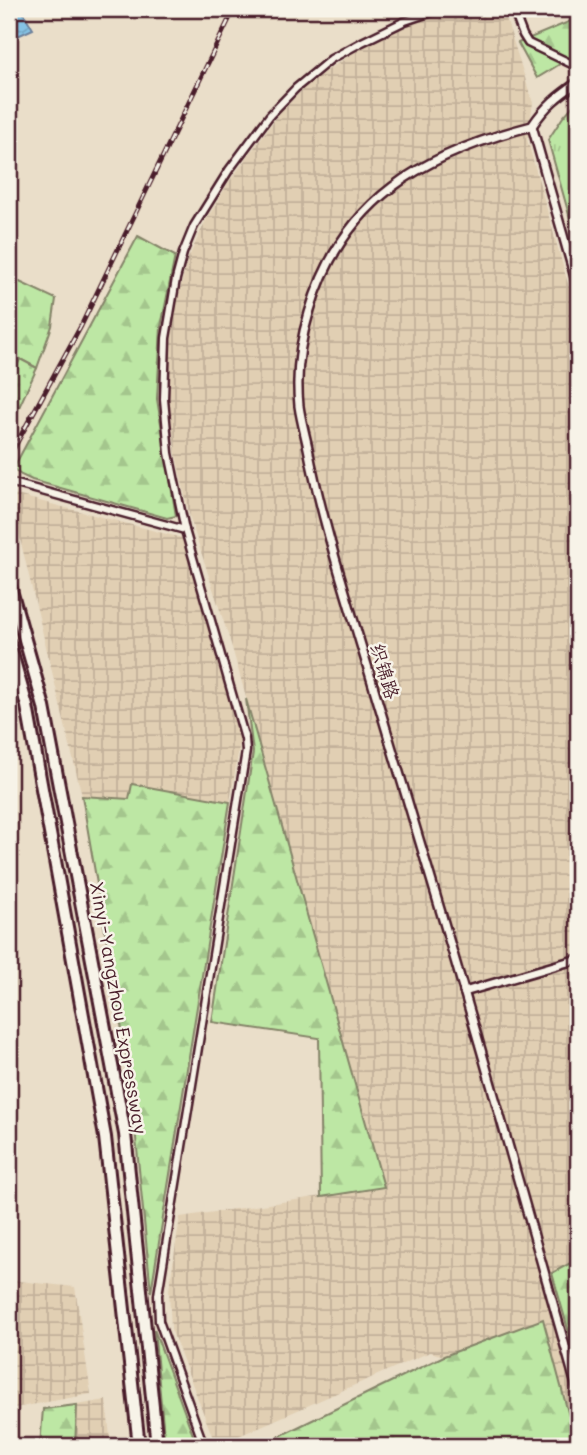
<svg xmlns="http://www.w3.org/2000/svg" width="587" height="1455" font-family="Mali,'LXGW WenKai TC',sans-serif">
<style>
.industrial{fill:url(#industrial-grid)}
.grass{fill:url(#grass-tufts);stroke:#848368;stroke-width:2}
.forest{fill:url(#forest-firs);stroke:#848368;stroke-width:2}
.park{fill:url(#park-dots);stroke:#848368;stroke-width:2}
.water{fill:url(#water-waves);stroke:#6d819b;stroke-width:2}
.lines{fill:none;stroke-linecap:round;stroke-linejoin:round}
.minor-casing{stroke:#4a1f2b;stroke-width:11}
.tertiary-casing{stroke:#4a1f2b;stroke-width:12}
.motorway-casing{stroke:#4a1f2b;stroke-width:16}
.minor{stroke:#f7f3e8;stroke-width:6}
.tertiary{stroke:#f7f3e8;stroke-width:7}
.motorway{stroke:#f7f3e8;stroke-width:10}
.rail-casing{stroke:#4a1f2b;stroke-width:5}
.rail{stroke:#f7f3e8;stroke-width:2.5;stroke-dasharray:8;stroke-linecap:butt}
.labels{text-anchor:middle;stroke-width:5;stroke-linejoin:round;paint-order:stroke}
.street-label{font-size:19px;fill:#4a1f2b;stroke:#f7f3e8}
</style>
<defs>
<pattern id="industrial-grid" width="8" height="8" patternUnits="userSpaceOnUse" patternTransform="scale(1.75)"><rect width="8" height="8" fill="#e1cfb3"/><path d="M0 4h8M4 0v8" fill="none" stroke="#c3b19a"/></pattern>
<pattern id="grass-tufts" width="24" height="20" patternUnits="userSpaceOnUse" patternTransform="scale(1.75)"><rect width="24" height="20" fill="#bde7a4"/><path d="M3 7l-1-3M5 7V3M7 7l1-3M15 17l-1-3M17 17v-4M19 17l1-3" fill="none" stroke="#a4c68d"/></pattern>
<pattern id="forest-firs" width="22" height="20" patternUnits="userSpaceOnUse" patternTransform="scale(1.75)"><rect width="22" height="20" fill="#bde7a4"/><path d="M5 1l3.5 6h-7zM16 11l3.5 6h-7z" fill="#a4c68d"/></pattern>
<pattern id="park-dots" width="8" height="8" patternUnits="userSpaceOnUse" patternTransform="scale(1.75)"><rect width="8" height="8" fill="#bde7a4"/><path d="M2 2h.1M6 6h.1" fill="none" stroke="#a4c68d" stroke-width="1.8" stroke-linecap="round"/></pattern>
<pattern id="water-waves" width="16" height="10" patternUnits="userSpaceOnUse" patternTransform="scale(1.75)"><rect width="16" height="10" fill="#85c3e5"/><path d="M0 5q4-4 8 0t8 0" fill="none" stroke="#74a7c5"/></pattern>
</defs>
<rect width="100%" height="100%" fill="#eadec9"/>
<filter id="ink" filterUnits="userSpaceOnUse"><feTurbulence type="fractalNoise" baseFrequency=".0143" numOctaves="2"/><feDisplacementMap in="SourceGraphic" scale="14" xChannelSelector="R" yChannelSelector="G"/><feConvolveMatrix kernelMatrix="1 2 1 2 8 2 1 2 1" color-interpolation-filters="sRGB"/></filter>
<g filter="url(#ink)">
<g class="industrial">
<path d="M459 9H503L533 103 527 139 578 319V1446L543 1319 444 1356 430 1352 216 1446 171 1329 169 1290 180 1217 384 1187 231 644 190 518 176 455 168 392 169 348 175 310 187 261 205 222 229 182 281 111 313 80 365 45 412 24Z"/>
<path d="M9 493 182 538 240 742 230 802 132 784 129 799 82 796Z"/>
<path d="M9 1280 75 1287 91 1394 9 1409Z"/>
<path d="M106 1400 111 1446H75L77 1405Z"/>
</g>
<path class="grass" d="M578 100V247L548 140 563 117Z"/>
<g class="forest">
<path d="M578 18V53L537 78 518 43Z"/>
<path d="M138 236 175 256 161 327 157 399 176 516 167 518 32 480 21 475 13 469Z"/>
<path d="M9 277 56 299 52 326 37 368 20 359 9 388Z"/>
<path d="M246 699 384 1187 321 1197 319 1038 212 1022 253 752Z"/>
<path d="M132 784 230 802 151 1292 130 1077 82 796 129 799Z"/>
<path d="M578 1259V1364L552 1273Z"/>
<path d="M543 1319 577 1446H259L444 1356Z"/>
<path d="M154 1329 197 1446H165Z"/>
<path d="M77 1405 75 1446H40L43 1409Z"/>
</g>
<path class="park" d="M20 359 37 368 9 429V388Z"/>
<path class="water" d="M9 9H21L33 29 9 40Z"/>
<g class="lines">
<defs>
<g id="minor">
<path d="M513 9 523 35 528 43 578 67"/>
<path d="M9 482 185 530"/>
<path d="M204 1446 159 1321 158 1295 246 751 245 739 185 530 169 453 164 399 166 338 176 279 183 253 194 226 229 170 270 115 296 88 331 59 362 42 405 21 441 9"/>
</g>
<g id="tertiary">
<path d="M578 82C558 96 546 105 532 126 423 154 342 199 309 313 300 342 296 376 299 406 301 420 305 434 308 448 322 521 345 591 366 662 392 747 417 832 442 916 489 1074 533 1233 578 1392"/>
<path d="M532 126 578 288"/>
<path d="M464 992 578 959"/>
</g>
<g id="motorway">
<path d="M9 583 44 707 125 1134 157 1446"/>
<path d="M9 643 27 706 105 1137 139 1446"/>
</g>
</defs>
<use href="#minor" class="minor-casing"/>
<use href="#tertiary" class="tertiary-casing"/>
<use href="#motorway" class="motorway-casing"/>
<use href="#minor" class="minor"/>
<use href="#tertiary" class="tertiary"/>
<use href="#motorway" class="motorway"/>
<defs>
<path id="rail" d="M9 457 81 326 234 9"/>
</defs>
<use href="#rail" class="rail-casing"/>
<use href="#rail" class="rail"/>
</g>
</g>
<g class="labels">
<g class="street-label">
<text transform="translate(385 671) rotate(73)" y="7">织锦路</text>
<text transform="translate(119 1008) rotate(80)" y="7">Xinyi-Yangzhou Expressway</text>
</g>
</g>
<rect width="587" height="1455" fill="none" stroke="#f7f3e8" stroke-width="35"/>
<rect x="18" y="18" width="552" height="1420" fill="none" stroke="#4a1f2b" stroke-width="2.5" filter="url(#ink)"/>
</svg>
